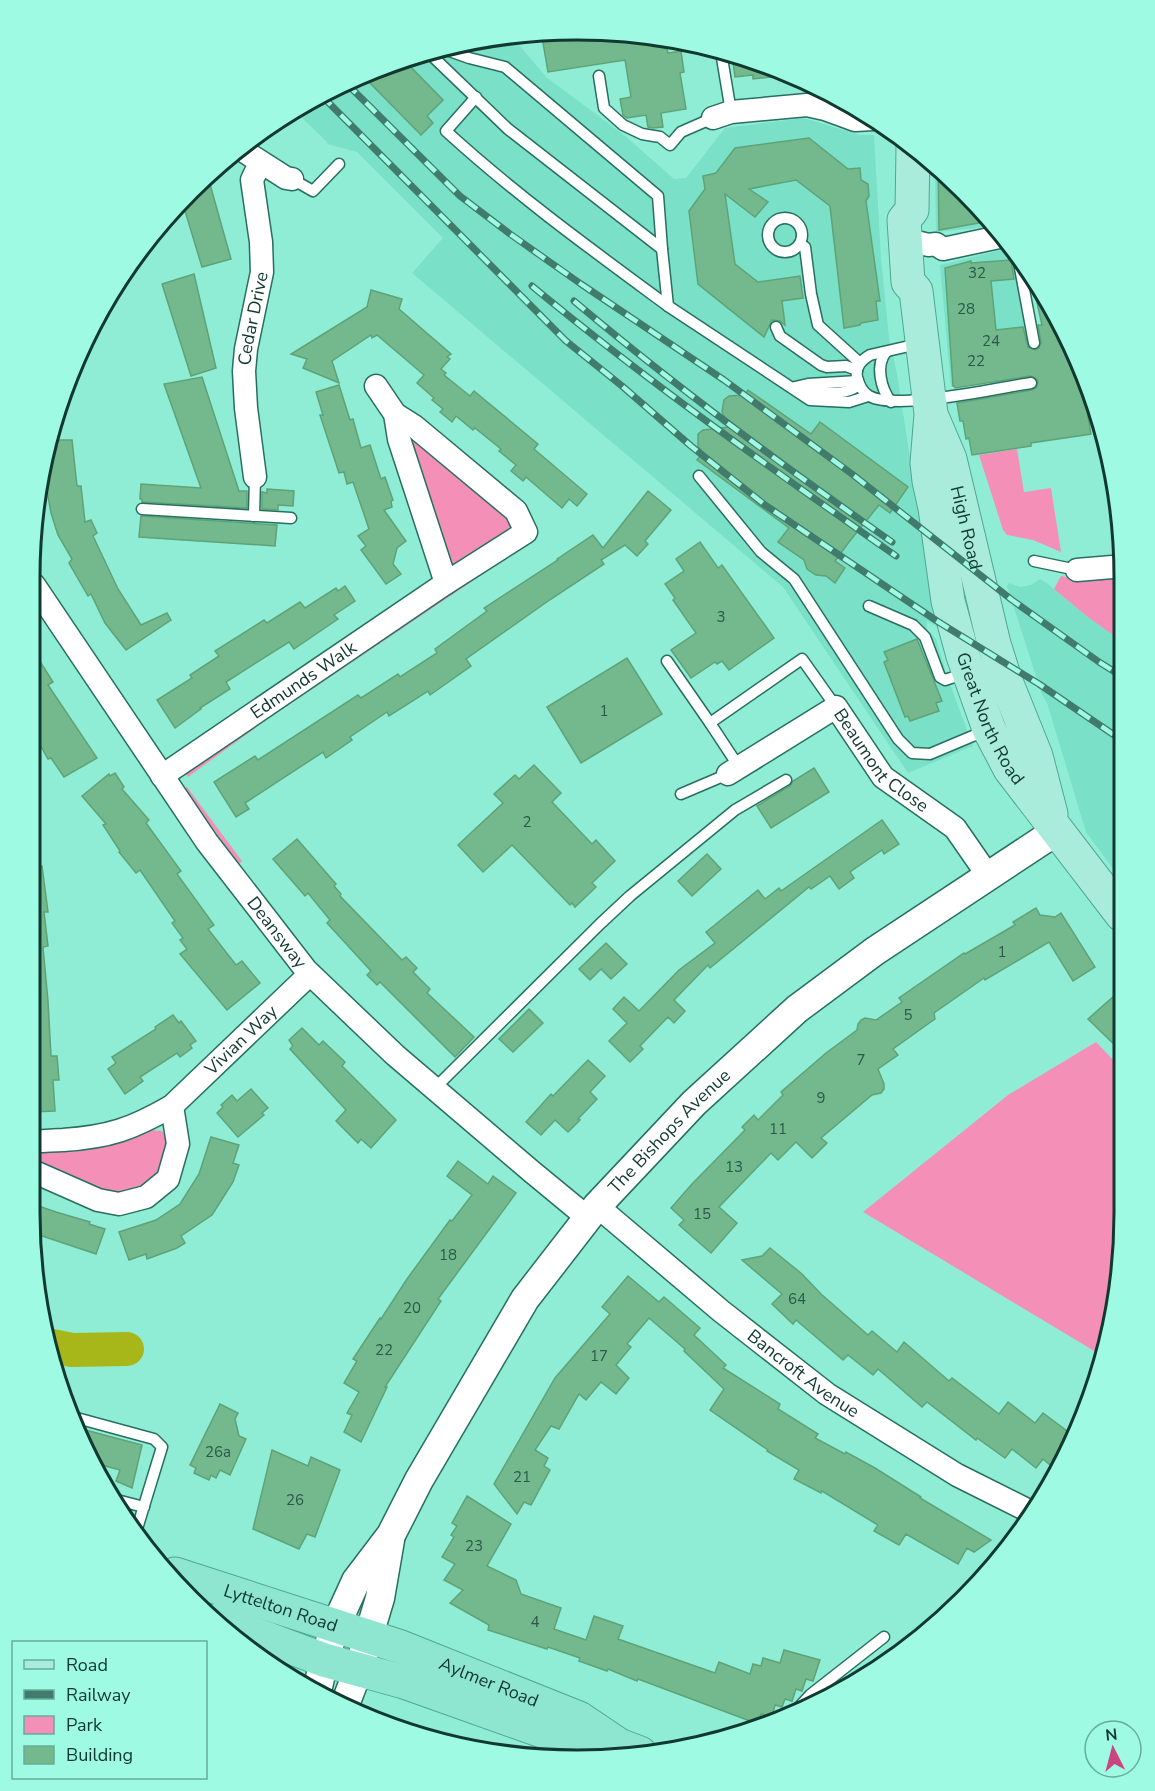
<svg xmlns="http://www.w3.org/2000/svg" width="1155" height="1791" font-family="'Nunito Sans',sans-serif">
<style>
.built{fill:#7ae0c7}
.green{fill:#f490b7}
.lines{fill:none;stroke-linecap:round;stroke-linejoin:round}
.river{stroke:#a7b619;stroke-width:34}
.building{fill:#74b98e;stroke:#5ea378;stroke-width:1.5}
.service-casing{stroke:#276f5f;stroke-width:13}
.minor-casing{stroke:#276f5f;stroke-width:25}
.tertiary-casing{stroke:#276f5f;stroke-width:31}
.primary-casing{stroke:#50a691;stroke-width:35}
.trunk-casing{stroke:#50a691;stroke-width:35}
.service{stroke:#fff;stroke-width:10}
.minor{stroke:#fff;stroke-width:22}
.tertiary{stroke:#fff;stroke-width:28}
.primary{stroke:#aaecdc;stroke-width:33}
.trunk{stroke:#8ee6d0;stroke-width:33}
.rail-casing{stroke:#407b6c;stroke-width:7}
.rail{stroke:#9efae2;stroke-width:4.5;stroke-dasharray:14;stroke-linecap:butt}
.labels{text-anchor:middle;stroke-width:4.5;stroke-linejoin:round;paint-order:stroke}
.number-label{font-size:15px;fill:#2a5948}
.street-label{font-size:18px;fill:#113930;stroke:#9efae2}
.rim{fill:none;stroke:#113930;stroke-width:3}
</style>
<rect width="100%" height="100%" fill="#90edd5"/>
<g class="built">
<path d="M497 38 519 45 546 77 624 135 674 179 686 178 725 128 804 118 860 135H874L881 258 889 337 897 374 932 599 939 628 927 621V629L936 639 948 679 973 746 908 773 783 587 412 273 443 238 357 152 327 144 328 143 295 111 335 87 435 49Z"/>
<path d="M935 163 938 166 995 226 936 232Z"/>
<path d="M1010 248 1036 376 951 387 940 265Z"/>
<path d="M1040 579 1048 584 1089 618 1123 642 1122 881 1086 832 1047 703 1042 695 1007 586 1009 583 1020 587 1031 585Z"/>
</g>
<g class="green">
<path d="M416 441 512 521 509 530 460 564 452 565 410 443Z"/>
<path d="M1017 449 1024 492 1051 488 1061 552 1033 540 1007 535 1003 530 979 455Z"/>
<path d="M520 549 262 723 188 777 185 772 511 552Z"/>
<path d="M1124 573 1123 642 1089 618 1054 589 1061 576 1071 578Z"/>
<path d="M187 787 242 861 239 864 184 789Z"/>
<path d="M1096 1042 1121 1068 1120 1285 1101 1355 863 1212 1008 1095Z"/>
<path d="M151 1130 162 1131 169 1139 157 1180 118 1197 30 1162V1153L93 1149 128 1139Z"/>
</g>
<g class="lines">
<path class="river" d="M52 1346 72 1350 127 1349"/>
</g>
<g class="building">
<path d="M541 31 652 36 654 47 666 45 668 53 681 51 684 72 680 73 686 109 661 113 663 127 653 128 648 127 646 115 627 118 623 115 620 99 631 97 625 60 548 72Z"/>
<path d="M732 54 753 59 789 75 753 79V75L735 77Z"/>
<path d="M404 60 443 100 427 116 433 123 421 135 368 81 380 70Z"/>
<path d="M809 138 848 169 860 168 861 180 868 184 869 196 866 201 880 301H876L878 320 861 323 860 325 844 328 830 206 796 180 749 189 768 202 755 217 725 194 735 264 758 282 800 276 803 298 782 301 785 325 780 321 772 320 764 337 698 284 689 211 705 189 703 176 716 173 735 148Z"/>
<path d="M938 165V166L990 221 939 230Z"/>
<path d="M208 177 231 259 202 267 182 201Z"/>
<path d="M1011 260 1014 279 991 281 996 330 1023 327 1028 347 1035 350 1039 348 1041 342 1038 325H1042L1032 280 1034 279 1069 336 1079 363 1091 434 1031 443V446L972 455 969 438 966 439 963 421H960L957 403 1032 390 1036 388 1038 382 1036 378 1030 376 955 388 954 386H953L945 268 971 261V263Z"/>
<path d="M194 274 216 368 191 376 162 284Z"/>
<path d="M371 290 402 299 399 309 451 354 447 357 450 359 441 369 446 373 444 375 470 396 474 391 538 444 534 449 587 494 577 506 569 499 562 508 526 477 523 481 511 471 516 465 499 451 501 449 475 428 473 430 456 416 452 422 440 412 443 409 432 400 434 398 417 383 424 375 377 335 372 338 371 335 332 361 339 383 303 368 307 359 291 354 367 307Z"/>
<path d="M202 377 239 491H247V508L142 502V499H140L141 484 201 488 164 384Z"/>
<path d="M339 385 350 420 353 419 361 448 370 445 381 479 385 477 393 500 391 501 392 507 384 510 406 541 397 548 393 564 401 574 386 584 361 550 366 546 358 536 369 529 353 482 347 484 344 472 339 473 320 415H323L316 392Z"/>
<path d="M748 390 811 434 820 422 908 487 890 513 879 505 849 542 835 561 845 568 835 583 826 576 816 575 807 569 804 560 778 542 789 528 697 460 703 453 698 446V434L703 430 729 427 722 412 724 400 729 396 745 395Z"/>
<path d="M55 440H72L77 486H81L85 522 91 520 97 533 93 536 118 589 141 625 167 613 171 620 126 650 105 623 91 594 88 596 69 563 72 559 58 535 51 513 44 474Z"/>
<path d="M267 489 294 491 293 506 278 505V510L262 509V492L267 493Z"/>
<path d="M648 491 671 510 645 541 648 544 637 556 625 545 601 560 604 564 551 599 466 659 471 666 430 695 428 691 389 716 387 712 350 737 352 740 326 758 323 752 245 803 249 809 236 817 214 782 255 756 258 760 358 695 361 698 398 674 400 677 437 653 435 649 487 611 484 608 558 560 557 559 593 535 603 548Z"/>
<path d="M141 516 277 525 275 546 139 537Z"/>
<path d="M700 542 718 568 722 565 774 638 729 670 722 661 717 664 715 662 691 678 671 650 696 633 673 600 675 598 665 584 684 571 676 559Z"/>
<path d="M345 586 355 601 334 615 338 619 294 649 289 642 226 682 230 689 200 708 201 709 175 728 157 700 192 678 190 675 219 656 215 651 264 620 267 623 300 602 305 608 336 588 338 591Z"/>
<path d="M917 639 942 701 936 703 939 711 910 721 908 716 905 717 884 662 888 660 884 652Z"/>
<path d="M34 652 53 682 48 685 97 758 64 777 51 758 48 759 33 732Z"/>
<path d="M627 658 662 714 581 763 547 707Z"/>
<path d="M534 765 561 793 552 802 592 844 596 840 615 861 592 883 596 887 575 907 572 903 570 905 512 845 483 872 458 845 503 803 494 794 515 775 519 779Z"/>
<path d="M814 768 829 792 771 828 757 806 790 786 793 781Z"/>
<path d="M115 773 124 787 122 789 149 820 146 823 181 871 177 874 214 925 208 929 236 965 242 961 260 983 227 1010 180 954 187 949 180 940 183 938 172 923 175 921 140 870 136 873 119 852 120 851 103 825 106 824 82 796 109 774 110 776Z"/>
<path d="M882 820 899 844 884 854 882 850 850 872 854 878 839 889 830 876 811 889 809 887 710 968 708 965 674 1000 685 1011 674 1023 668 1017 640 1046 643 1049 630 1062 609 1041 627 1023 613 1009 624 997 639 1011 679 970 715 943 706 932 758 890 765 899 779 888 781 891Z"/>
<path d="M297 839 336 884 334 886 341 894 340 896 402 960 406 957 417 968 413 972 430 989 427 993 474 1037 455 1057 380 982 377 985 367 975 371 971 327 923 330 920 326 915 308 893 305 896 273 859Z"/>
<path d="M707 854 721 869 692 896 678 881Z"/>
<path d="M42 866 48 912H44L48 946 43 947 48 1001 51 1056H57L59 1080H53L55 1111 31 1112 32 867Z"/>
<path d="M1036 908 1040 915 1055 917 1061 913 1095 967 1073 981 1049 942 985 980 984 978 934 1013 935 1019 893 1049 898 1055 878 1069 884 1084V1089L881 1093 872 1095 821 1138 827 1143 812 1158 796 1142 778 1160 771 1153 719 1207 737 1223 711 1253 679 1225 684 1220 671 1208 692 1184 745 1130 742 1127 754 1115 758 1120 783 1095 781 1092 826 1053 857 1030 858 1024 861 1020 865 1018 876 1020 902 1002 899 998 916 986 964 953 965 954 1015 925 1013 922Z"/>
<path d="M606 943 627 964 611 979 601 969 590 980 579 969Z"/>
<path d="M1122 989V1026L1121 1051 1088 1019Z"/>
<path d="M529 1009 543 1023 513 1052 499 1039Z"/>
<path d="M173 1015 179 1023 181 1021 196 1041 190 1045 192 1048 180 1057 177 1053 140 1077 143 1081 125 1094 108 1069 116 1063 112 1057 156 1029 155 1027Z"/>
<path d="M302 1028 319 1045 323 1041 345 1062 342 1066 396 1120 371 1148 361 1139 358 1143 336 1121 346 1110 290 1049 293 1046 289 1040Z"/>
<path d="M588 1060 605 1076 590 1092 597 1099 578 1119 580 1120 568 1132 555 1120 541 1135 526 1122 551 1094 553 1096Z"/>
<path d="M251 1089 268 1108 262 1113 264 1115 238 1137 217 1113 223 1107 221 1105 232 1095 237 1101Z"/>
<path d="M211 1137 239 1145 233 1163 239 1165 233 1182 212 1215 181 1236 185 1243 177 1248 147 1259 146 1254 129 1260 119 1232 156 1220 180 1204 199 1174Z"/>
<path d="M458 1161 488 1184 493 1176 516 1193 438 1299 441 1301 385 1387H387L361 1442 344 1432 352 1415 347 1413 359 1392 344 1383 357 1361 353 1359 380 1318 381 1319 407 1279 450 1220 452 1221 472 1195 447 1176Z"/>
<path d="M30 1203 56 1212 90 1222 89 1224 105 1229 96 1254 33 1233Z"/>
<path d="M770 1248 802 1274 821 1294 868 1335 872 1331 897 1352 904 1342 949 1381 952 1378 999 1414 1008 1402 1035 1423 1043 1413 1075 1437 1055 1469 1043 1459 1036 1468 1012 1449 1005 1458 977 1438 976 1440 927 1402 922 1407 878 1369 873 1375 848 1355 843 1360 796 1320 793 1324 772 1304 782 1294 742 1260 762 1256Z"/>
<path d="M628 1276 659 1302 664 1297 700 1328 694 1335 726 1365 723 1368 780 1404 778 1409 818 1434 815 1438 845 1454 846 1452 875 1468 921 1497 920 1498 991 1540 974 1552 967 1548 958 1564 906 1534 899 1545 874 1531 878 1525 822 1491 821 1493 794 1479 799 1470 767 1451 768 1450 710 1410 724 1389 684 1351 685 1349 649 1318 627 1344 631 1347 616 1365 629 1378 616 1394 601 1382 586 1400 579 1394 559 1429 551 1426 535 1450 548 1458 544 1466 550 1470 531 1505 524 1502 517 1514 494 1484 555 1378 610 1314 602 1307Z"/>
<path d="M220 1404 238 1413 235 1419 239 1436 246 1439 230 1475 220 1470 216 1478 211 1475 209 1480 194 1473 196 1468 190 1465Z"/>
<path d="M78 1428 142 1445 132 1488 116 1481 120 1470 95 1463Z"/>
<path d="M272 1450 308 1466 311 1457 340 1470 315 1537 307 1534 299 1549 253 1529Z"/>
<path d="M467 1496 511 1524 487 1566 516 1580 521 1594 561 1608 554 1629 586 1640 594 1616 623 1626 618 1639 715 1673 719 1662 750 1674 753 1664 761 1666 763 1658 780 1663 784 1650 820 1660 813 1681 806 1679 802 1691 796 1689 792 1701 785 1699 782 1707 775 1705 772 1717 761 1714 758 1724 638 1679 637 1681 608 1669 607 1671 579 1661 580 1658 548 1647 547 1649 488 1630 489 1625 450 1603 463 1590 444 1580 455 1564 442 1557 454 1537 451 1535 457 1526 452 1523Z"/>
</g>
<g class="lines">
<defs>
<g id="service">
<path d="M441 48 469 58 505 67 658 196 662 249"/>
<path d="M428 52 508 129 662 249 668 306 810 400 849 402 868 396"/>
<path d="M721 52 731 112"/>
<path d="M599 76 604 108 623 125 642 134 660 137 670 145 681 132 713 118"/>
<path d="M476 97 446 131C516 195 592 250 668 306"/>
<path d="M836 113 843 100"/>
<path d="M292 179 313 191 339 164"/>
<circle cx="785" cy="235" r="17"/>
<path d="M800 244 805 247 811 294 818 325 860 363"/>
<path d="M1017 252 1034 343"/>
<path d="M776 327 780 336 821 365 827 367 846 366 857 370"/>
<path d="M918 344 870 355C862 360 855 366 857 377 859 385 862 392 869 396 896 411 997 388 1031 383"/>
<path d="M886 352C875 365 881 389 891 402"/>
<path d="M795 387 808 384 858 381"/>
<path d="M798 389C814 392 848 398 859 384"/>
<path d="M699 476 761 552 794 579 898 739 912 753 930 754 987 730"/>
<path d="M142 509 291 518"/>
<path d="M254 516 255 477"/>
<path d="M1034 561 1077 570"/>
<path d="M869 606 913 625 925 637 940 677 945 680 966 673"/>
<path d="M667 661 710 723 802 659 836 707"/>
<path d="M710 723 739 767"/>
<path d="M681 794 728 774"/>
<path d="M434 1089 600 924 630 896 735 810 786 780"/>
<path d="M73 1417 154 1439 162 1447 136 1532"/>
<path d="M113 1499 144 1507"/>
<path d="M800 1706 810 1695 884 1637"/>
</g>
<g id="minor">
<path d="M713 118 731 112 807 105 825 109 855 120 873 119"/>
<path d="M239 148 286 178 292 179"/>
<path d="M921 243 928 245 936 244 943 249 1004 236"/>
<path d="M376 386 395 414 399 439 446 583"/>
<path id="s1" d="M255 477 246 408 244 371 246 349 262 272 261 242 252 180 260 163"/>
<path d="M1077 570 1124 566"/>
<path id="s2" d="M34 585 207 842 306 970 395 1055 531 1171 588 1218"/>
<path id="s3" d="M728 774 836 707 883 777 955 828 989 877"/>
<path id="s4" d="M162 776 446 583 526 532 516 511 414 426 395 414"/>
<path id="s5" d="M30 1141C41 1142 52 1140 63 1140 109 1137 132 1129 172 1106L310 974"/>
<path d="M30 1170 98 1200 119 1204 146 1197 168 1179 178 1144 172 1106"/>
<path id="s6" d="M597 1206 721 1311 827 1394 957 1475 1029 1511"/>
</g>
<g id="tertiary">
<path id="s7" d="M318 1687 324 1660 335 1627 356 1581 391 1535 419 1480 525 1299 597 1206 694 1103 797 1009 875 951 1058 830"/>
<path d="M346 1702 359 1668 380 1598 390 1540"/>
</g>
<g id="primary">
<path id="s8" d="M913 147 912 210 904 220 908 282 916 291 931 414 927 463 929 481 935 508 948 601 963 656 989 729 1010 769 1122 915"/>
<path id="s9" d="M933 419 950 459 994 644 1005 679 1036 756 1051 814"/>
</g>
<g id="trunk">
<path id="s10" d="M175 1574 401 1647 579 1718 619 1745 640 1753"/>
<path d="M218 1620 324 1660 404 1682 573 1742 619 1745"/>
</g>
</defs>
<use href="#service" class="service-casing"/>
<use href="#minor" class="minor-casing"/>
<use href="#tertiary" class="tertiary-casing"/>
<use href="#primary" class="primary-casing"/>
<use href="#trunk" class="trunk-casing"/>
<use href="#service" class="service"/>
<use href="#minor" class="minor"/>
<use href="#tertiary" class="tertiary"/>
<use href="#primary" class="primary"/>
<use href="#trunk" class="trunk"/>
<defs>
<g id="rail">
<path d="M346 83 460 196 510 234 581 284 724 380 852 474 1012 600 1099 662 1123 677"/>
<path d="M321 95 566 341 622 386 691 446 765 505 937 621 1039 684 1123 741"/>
<path d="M532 286C648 382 772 469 896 556"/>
<path d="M574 301C676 387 783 466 892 542"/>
</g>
</defs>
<use href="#rail" class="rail-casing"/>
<use href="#rail" class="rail"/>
</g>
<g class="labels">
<g class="number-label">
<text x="977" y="278">32</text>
<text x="966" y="314">28</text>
<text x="991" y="346">24</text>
<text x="976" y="366">22</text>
<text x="721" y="622">3</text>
<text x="604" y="716">1</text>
<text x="527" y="827">2</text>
<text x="1002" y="957">1</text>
<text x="908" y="1020">5</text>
<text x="861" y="1065">7</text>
<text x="821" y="1103">9</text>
<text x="778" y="1134">11</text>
<text x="734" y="1172">13</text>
<text x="702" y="1219">15</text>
<text x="448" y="1260">18</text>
<text x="797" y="1304">64</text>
<text x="412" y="1313">20</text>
<text x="384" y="1355">22</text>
<text x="599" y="1361">17</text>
<text x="218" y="1457">26a</text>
<text x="522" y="1482">21</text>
<text x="295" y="1505">26</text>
<text x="474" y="1551">23</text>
<text x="535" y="1627">4</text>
</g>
<g class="street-label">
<text dy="6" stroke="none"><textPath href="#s1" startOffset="160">Cedar Drive</textPath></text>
<text dy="6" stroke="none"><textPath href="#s9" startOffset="114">High Road</textPath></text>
<text dy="6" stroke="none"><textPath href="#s4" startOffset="171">Edmunds Walk</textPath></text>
<text dy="6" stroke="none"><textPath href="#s8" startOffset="588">Great North Road</textPath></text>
<text dy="6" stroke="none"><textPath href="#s3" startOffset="198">Beaumont Close</textPath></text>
<text dy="6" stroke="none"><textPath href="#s2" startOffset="424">Deansway</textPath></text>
<text dy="6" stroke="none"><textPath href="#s5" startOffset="244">Vivian Way</textPath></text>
<text dy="6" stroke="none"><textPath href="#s7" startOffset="664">The Bishops Avenue</textPath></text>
<text dy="6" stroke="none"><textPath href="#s6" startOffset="266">Bancroft Avenue</textPath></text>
<text dy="6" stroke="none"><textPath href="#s10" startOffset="111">Lyttelton Road</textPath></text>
<text dy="6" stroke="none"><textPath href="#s10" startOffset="332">Aylmer Road</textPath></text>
</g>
</g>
<path d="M0 0H1155V1791H0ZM577 40H577A537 537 0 0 1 1114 577V1213A537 537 0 0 1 577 1750H577A537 537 0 0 1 40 1213V577A537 537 0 0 1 577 40Z" fill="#9efae2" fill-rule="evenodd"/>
<path class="rim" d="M577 40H577A537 537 0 0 1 1114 577V1213A537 537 0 0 1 577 1750H577A537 537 0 0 1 40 1213V577A537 537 0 0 1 577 40Z"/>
<rect x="12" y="1641" width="195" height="138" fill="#9efae2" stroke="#66ad9b" stroke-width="1.5"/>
<rect x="24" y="1660" width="30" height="9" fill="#aaecdc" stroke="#66ad9b" stroke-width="1.5"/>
<text x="66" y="1671" font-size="18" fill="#113930">Road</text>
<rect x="24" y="1690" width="30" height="9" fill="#407b6c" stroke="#66ad9b" stroke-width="1.5"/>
<text x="66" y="1701" font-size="18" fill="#113930">Railway</text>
<rect x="24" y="1716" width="30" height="18" fill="#f490b7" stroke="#66ad9b" stroke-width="1.5"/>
<text x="66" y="1731" font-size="18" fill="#113930">Park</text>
<rect x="24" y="1746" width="30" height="18" fill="#74b98e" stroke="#66ad9b" stroke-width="1.5"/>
<text x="66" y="1761" font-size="18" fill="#113930">Building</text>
<g transform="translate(1113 1749) rotate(354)"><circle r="28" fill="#9efae2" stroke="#66ad9b" stroke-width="1.5"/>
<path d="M0-4.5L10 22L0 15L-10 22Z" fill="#cc4583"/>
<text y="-9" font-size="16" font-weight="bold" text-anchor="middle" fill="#113930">N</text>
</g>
</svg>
